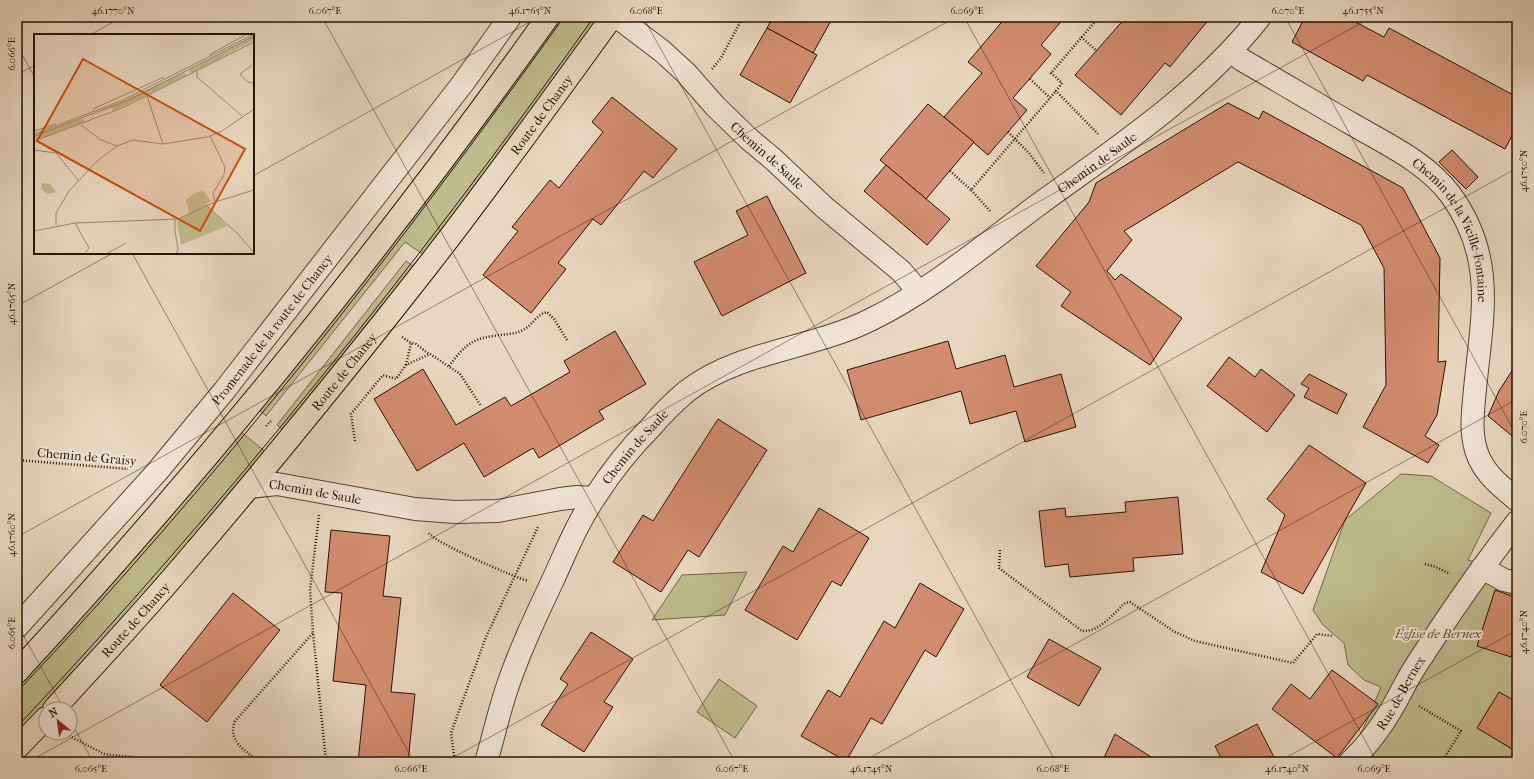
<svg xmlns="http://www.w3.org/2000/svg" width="1534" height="779" font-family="'IM FELL French Canon',serif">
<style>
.green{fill:#bebc8d;stroke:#736748}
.building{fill:#d38c6f;stroke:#281203}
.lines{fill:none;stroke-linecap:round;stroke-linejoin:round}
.minor-casing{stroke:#584332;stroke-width:24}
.major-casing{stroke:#281203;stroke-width:24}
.path{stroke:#281203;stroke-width:2.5;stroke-dasharray:1 2;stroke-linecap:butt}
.minor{stroke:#f0e5d6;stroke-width:22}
.major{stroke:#e8d7c0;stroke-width:22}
.tram{stroke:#281203;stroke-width:1}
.ticks{fill:none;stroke:#281203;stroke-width:1;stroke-opacity:0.45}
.labels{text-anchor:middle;stroke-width:4;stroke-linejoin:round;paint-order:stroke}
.street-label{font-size:13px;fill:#281203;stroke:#f0e5d6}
.park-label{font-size:13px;font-style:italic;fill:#5c4e33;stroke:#f0e5d6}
.inset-road{fill:none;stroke:#9b8874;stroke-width:1}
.view{fill:#cb4e0b;fill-opacity:0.15;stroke:#cb4e0b;stroke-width:2}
.inset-edge{fill:none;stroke:#281203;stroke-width:2}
.neatline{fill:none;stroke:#281203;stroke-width:1.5}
.ticks-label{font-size:10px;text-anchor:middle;fill:#281203}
</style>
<rect width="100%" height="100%" fill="#e8d7c0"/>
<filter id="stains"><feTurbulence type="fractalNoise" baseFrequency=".005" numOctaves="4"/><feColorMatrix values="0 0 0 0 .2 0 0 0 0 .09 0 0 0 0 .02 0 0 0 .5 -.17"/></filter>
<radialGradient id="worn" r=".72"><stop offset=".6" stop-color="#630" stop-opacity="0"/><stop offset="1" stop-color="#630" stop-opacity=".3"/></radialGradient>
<g class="green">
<path d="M557 17H601L424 255 405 242 266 416 258 409Z"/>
<path d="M406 261 415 267 284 431 277 425Z"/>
<path d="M240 431 267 453 82 666 17 734V684L99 594Z"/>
<path d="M1401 474 1431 476 1491 513 1468 560 1517 575V762H1349L1381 687 1364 680 1348 665 1344 643 1323 625 1313 610 1345 520Z"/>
<path d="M747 572 725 615 652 620 682 575Z"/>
<path d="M719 679 757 706 735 738 697 712Z"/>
</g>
<g class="building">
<path d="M773 17H833L813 53 767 28Z"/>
<path d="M1006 17H1065L1041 45 1051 54 1013 98 1027 110 988 155 944 117 982 73 968 62Z"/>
<path d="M1126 17 1210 18 1170 67 1165 63 1121 115 1075 75Z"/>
<path d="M1305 17H1346L1384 37 1389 28 1517 97V126L1505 149 1367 75 1363 81 1292 42Z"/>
<path d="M767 28 817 55 790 103 740 75Z"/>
<path d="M612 97 677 149 653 178 644 171 601 225 593 219 558 263 566 269 531 313 483 275 518 231 512 227 550 180 559 188 603 132 592 122Z"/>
<path d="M1228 103 1259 119 1263 111 1403 188 1440 258 1438 362 1446 361 1437 415 1425 436 1439 445 1428 463 1363 427 1386 385 1384 268 1361 225 1238 162 1124 231 1132 240 1107 271 1115 280 1121 274 1182 318 1150 365 1061 306 1071 292 1036 266 1089 202 1096 183Z"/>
<path d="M928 104 974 142 926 199 880 160Z"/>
<path d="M1452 150 1478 177 1466 189 1439 162Z"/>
<path d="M886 165 950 219 927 245 864 191Z"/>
<path d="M767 196 806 273 722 316 694 262 748 235 736 211Z"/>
<path d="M615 331 646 384 599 411 604 419 539 458 533 448 484 477 464 443 417 471 374 399 423 369 456 425 505 397 511 406 570 372 564 361Z"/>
<path d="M948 341 956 369 1005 355 1014 387 1061 374 1076 427 1025 442 1016 411 970 424 961 391 861 420 847 370Z"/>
<path d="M1229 357 1255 377 1261 369 1295 395 1267 432 1207 386Z"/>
<path d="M1517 363V440L1488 416 1499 391Z"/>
<path d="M1309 374 1347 394 1337 414 1304 397 1309 388 1301 384Z"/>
<path d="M718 419 767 450 699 557 688 550 661 592 613 562 643 515 653 521Z"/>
<path d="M1309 445 1366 483 1303 594 1261 572 1285 515 1267 499Z"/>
<path d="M1178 497 1183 554 1133 558 1134 571 1070 577 1068 564 1045 567 1039 511 1065 508 1066 517 1126 512 1125 502Z"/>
<path d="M819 508 869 538 841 586 832 581 797 640 745 610 783 546 793 552Z"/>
<path d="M331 530 390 536 383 596 401 598 391 692 415 694 408 762H358L366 685 333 681 342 593 325 592Z"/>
<path d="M920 583 964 609 936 657 925 650 882 724 871 718 846 761 801 736 828 690 840 697 884 621 895 628Z"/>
<path d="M1495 590 1517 598V640L1511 657 1477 646Z"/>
<path d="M233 593 280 630 207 722 160 685Z"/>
<path d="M591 632 633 659 604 702 613 707 584 752 541 725 568 684 560 679Z"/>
<path d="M1049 639 1101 668 1079 706 1027 677Z"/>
<path d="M1332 670 1378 704 1337 758 1272 709 1291 684 1310 699Z"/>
<path d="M1499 692 1517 702V752L1477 728Z"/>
<path d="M1257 724 1276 761 1223 762 1215 746Z"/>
<path d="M1115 734 1159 762H1102Z"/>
</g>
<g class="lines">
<defs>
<g id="minor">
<path id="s1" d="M617 17 662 51 686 73 715 106 749 139 773 159 824 207 901 271 919 292"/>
<path id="s2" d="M1231 51 1242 60C1279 81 1315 103 1352 124 1386 144 1426 162 1450 194 1497 258 1482 316 1475 389 1473 412 1469 436 1479 458 1487 476 1502 487 1517 500"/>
<path id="s3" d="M250 487 277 484 415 509 455 512 498 511 560 499 577 497 594 498"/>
<path d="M1482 568 1504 580 1517 583"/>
<path id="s4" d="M17 627 156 473 224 391 463 83 510 17"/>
<path id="s5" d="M486 762C493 739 498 715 506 691 518 654 535 618 552 582 565 554 577 523 595 497 611 472 630 448 651 427 662 414 674 402 687 391 739 351 812 349 870 320 932 290 986 243 1042 202 1119 146 1200 93 1260 17"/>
<path id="s6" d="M1350 762C1366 747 1380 729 1391 710 1400 695 1407 679 1417 664 1448 616 1481 568 1517 522"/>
</g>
<g id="major">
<path d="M17 672C208 465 384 246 548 17"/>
<path id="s7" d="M54 709C96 663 139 617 180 569 264 471 346 370 426 268 490 186 551 101 612 17"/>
<path d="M17 748 46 718"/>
</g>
</defs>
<use href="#minor" class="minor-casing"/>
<use href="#major" class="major-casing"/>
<g class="path">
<path d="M1081 37 1097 51"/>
<path d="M712 69 721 58 743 17"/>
<path d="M1030 79 1050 98"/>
<path d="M1008 132 1029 153 1044 173"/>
<path d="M1098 134 1056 91 1062 83 1051 73 1099 17"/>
<path d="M950 171 971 190"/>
<path d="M990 211 971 190 1056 91"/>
<path d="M402 337 411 343"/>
<path d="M406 365 411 343 416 344 429 354"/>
<path d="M449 366C463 348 470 339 493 336 503 334 512 335 521 331 533 326 535 315 547 312L554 319 567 340"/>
<path d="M266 426 271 421"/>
<path d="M355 441 351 414 383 375 396 379 406 365 430 354 460 374 481 406"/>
<path d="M17 460 128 469"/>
<path d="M319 515 310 590 313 632 326 762"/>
<path d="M429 533C433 542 514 577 528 581"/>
<path d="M1000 550 999 568 1082 631C1100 632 1113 614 1125 603L1130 602 1175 632 1195 641 1293 663 1317 634 1333 636"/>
<path d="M1425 564 1436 567 1450 574"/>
<path d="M1419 706 1461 731 1442 762"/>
<path d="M64 733 104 754 150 759 164 762"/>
<path d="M259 762C245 750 227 741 235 721L313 633"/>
<path d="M455 762 451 733 486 637 538 527"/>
</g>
<use href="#minor" class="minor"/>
<use href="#major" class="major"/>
<g class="tram">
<path d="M17 692C216 482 396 252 564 17"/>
<path d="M17 727C226 504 417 266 594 17"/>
</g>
</g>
<path class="ticks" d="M322 17 735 762M643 17 1056 762M964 17 1377 762M1285 17 1517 436M90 35 122 17M17 45 35 78M17 75 35 65M253 176 539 17M132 253 414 762M17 306 113 253M17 537 956 17M17 624 64 709M70 720 93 762M28 762 1372 17M445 762 1517 168M862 762 1517 399M1278 762 1517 630"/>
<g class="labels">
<g class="street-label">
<text dy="5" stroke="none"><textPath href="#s7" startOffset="769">Route de Chancy</textPath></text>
<text dy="5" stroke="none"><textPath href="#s1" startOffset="205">Chemin de Saule</textPath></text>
<text dy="5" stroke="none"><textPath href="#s5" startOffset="902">Chemin de Saule</textPath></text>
<text dy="5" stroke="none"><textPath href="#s2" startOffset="296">Chemin de la Vieille-Fontaine</textPath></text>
<text dy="5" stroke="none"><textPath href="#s4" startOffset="392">Promenade de la route de Chancy</textPath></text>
<text dy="5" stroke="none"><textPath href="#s7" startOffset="445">Route de Chancy</textPath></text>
<text dy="5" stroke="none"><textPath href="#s5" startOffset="352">Chemin de Saule</textPath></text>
<text transform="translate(87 456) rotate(5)" y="5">Chemin de Graisy</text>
<text dy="5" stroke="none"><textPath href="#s3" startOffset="66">Chemin de Saule</textPath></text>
<text dy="5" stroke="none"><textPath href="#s7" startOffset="121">Route de Chancy</textPath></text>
<text dy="5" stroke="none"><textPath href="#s6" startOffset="86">Rue de Bernex</textPath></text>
</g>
<g class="park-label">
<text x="1438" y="638">Église de Bernex</text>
</g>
</g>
<g transform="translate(34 34)">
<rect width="220" height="220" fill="#e8d7c0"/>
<path d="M220 2V6L158 39 155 36ZM150 38 152 42 79 77 77 74 53 84ZM49 84 51 88 0 106V101ZM8 149 16 150 22 158 14 160 7 155ZM169 157 177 167 172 170 193 192 147 211 143 188 155 179 152 166 161 159Z" fill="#bebc8d"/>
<path class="inset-road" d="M175 21 213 0M218 31 206 40 212 47 220 50M163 37V43L208 82M113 62 129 110M59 75 130 43M47 91 67 106 83 112M0 97 22 90M0 100 87 67 220 0M0 102 97 65 220 2M176 102 191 133 190 141 179 159 181 168M0 107 88 74 220 8M0 116 22 119 44 146M173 172 204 200 220 219M141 186V197L144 215 142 220M41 189 55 214 50 220M22 191V179L35 157 62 128 83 112 99 106 129 110 173 103 188 97 220 75M0 197 41 189 144 185 181 168 220 156M72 220 92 209"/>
<path class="view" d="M49 25 211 115 166 197 3 107Z"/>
<rect width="220" height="220" class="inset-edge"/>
</g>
<rect width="1534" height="779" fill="none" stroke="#e8d7c0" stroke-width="44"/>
<g transform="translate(58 721) rotate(331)"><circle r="19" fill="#f0e5d6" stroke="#a09182"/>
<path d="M0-3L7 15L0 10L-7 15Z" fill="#8f2418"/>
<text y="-6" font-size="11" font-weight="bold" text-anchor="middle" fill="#281203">N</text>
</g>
<rect x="22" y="22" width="1490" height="735" class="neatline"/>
<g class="ticks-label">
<text x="113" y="14">46.1770°N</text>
<text x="325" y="14">6.067°E</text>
<text x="530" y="14">46.1765°N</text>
<text x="646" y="14">6.068°E</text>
<text x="967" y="14">6.069°E</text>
<text x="1288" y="14">6.070°E</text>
<text x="1363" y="14">46.1755°N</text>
<text transform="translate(11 54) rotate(-90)" y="4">6.066°E</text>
<text transform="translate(1523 171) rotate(-90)" y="4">46.1750°N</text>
<text transform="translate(11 304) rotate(-90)" y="4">46.1765°N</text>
<text transform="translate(1523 427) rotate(-90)" y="4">6.070°E</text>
<text transform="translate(11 535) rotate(-90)" y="4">46.1760°N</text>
<text transform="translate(1523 632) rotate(-90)" y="4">46.1740°N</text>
<text transform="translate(11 633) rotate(-90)" y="4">6.065°E</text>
<text x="91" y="772">6.065°E</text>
<text x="411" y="772">6.066°E</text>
<text x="732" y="772">6.067°E</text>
<text x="871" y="772">46.1745°N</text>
<text x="1053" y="772">6.068°E</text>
<text x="1287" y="772">46.1740°N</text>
<text x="1374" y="772">6.069°E</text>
</g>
<rect width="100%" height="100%" filter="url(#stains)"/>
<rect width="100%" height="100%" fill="url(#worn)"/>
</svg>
